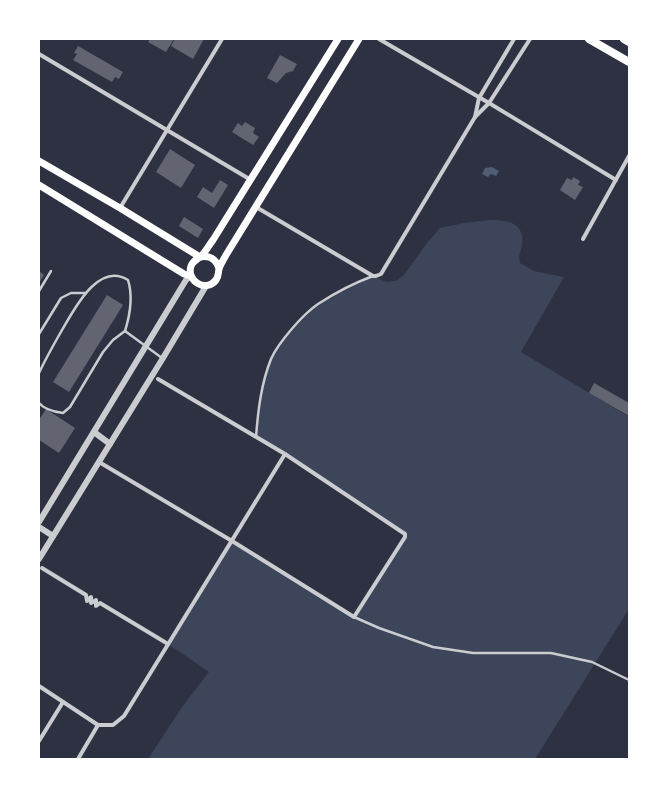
<svg xmlns="http://www.w3.org/2000/svg" width="668" height="798" font-family="'Fira Sans Condensed',sans-serif">
<style>
.green{fill:#3c4559}
.water{fill:#4f5d75}
.building{fill:#626471}
.lines{fill:none;stroke-linecap:round;stroke-linejoin:round}
.service{stroke:#caccd0;stroke-width:2.5}
.minor{stroke:#caccd0;stroke-width:4}
.tertiary{stroke:#caccd0;stroke-width:6}
.secondary{stroke:#fff;stroke-width:7}
.primary{stroke:#fff;stroke-width:8}
</style>
<rect width="100%" height="100%" fill="#2d3142"/>
<path class="green" d="M489 220C507 220 525 222 522 245 521 253 518 254 520 263L534 271 564 277 521 352 629 417V609L535 759H148L182 707 209 672 168 644 232 541 354 617 406 536 256 437 259 407 266 373 272 358 283 339 317 305 373 276 386 282 396 281 404 275 427 243 440 228 464 223Z"/>
<path class="water" d="M492 167 499 171 496 176 491 174 488 177 482 174 485 168Z"/>
<g class="building">
<path d="M150 39H174L166 52 148 42Z"/>
<path d="M175 39H204L193 59 171 46Z"/>
<path d="M78 46 123 72 119 79 115 77 112 82 73 60 77 54 74 53Z"/>
<path d="M280 55 297 64 293 71 286 73 277 83 267 78Z"/>
<path d="M245 122 255 128 253 133 259 137 253 145 232 132 238 123 242 126Z"/>
<path d="M170 149 195 165 181 188 156 172Z"/>
<path d="M573 177 580 181 578 185 583 187 575 200 560 190 567 178 572 180Z"/>
<path d="M220 180 228 185 214 208 197 197 203 187 212 193Z"/>
<path d="M184 217 203 229 198 238 179 226Z"/>
<path d="M39 271 44 275 39 283Z"/>
<path d="M107 295 123 305 69 392 53 382Z"/>
<path d="M594 383 629 403V416L589 393Z"/>
<path d="M46 409 75 428 59 453 39 440V420Z"/>
</g>
<g class="lines">
<g class="service">
<path d="M39 291 51 271"/>
<path d="M125 331 162 358"/>
<path d="M39 334 61 298 71 293H86"/>
<path d="M39 373C46 358 54 344 62 330 74 310 98 261 128 280 133 296 130 315 125 331L113 340 103 352 70 407 63 413C55 412 44 409 39 403"/>
<path d="M256 437C258 411 261 384 271 359 278 343 303 314 318 304 335 293 354 283 373 276"/>
<path d="M354 617 379 628 433 647 473 653H551L592 662 629 680"/>
</g>
<g class="minor">
<path d="M379 39 489 103 616 180"/>
<path d="M39 54 251 180"/>
<path d="M475 117 479 98 514 39"/>
<path d="M256 207 373 276H376L381 274 475 117 489 103 530 39"/>
<path d="M120 208 222 39"/>
<path d="M583 239 629 156"/>
<path d="M99 462 232 541 354 617 405 537V534L285 454 158 379"/>
<path d="M42 568 86 595 87 601 91 597V603L96 600V606L100 603 168 644"/>
<path d="M39 686 98 725"/>
<path d="M98 725H113L124 716 285 454"/>
<path d="M39 741 63 702"/>
<path d="M78 759 98 725"/>
</g>
<g class="tertiary">
<path d="M94 432 110 444"/>
<path d="M39 522 186 280 191 276"/>
<path d="M39 527 53 536"/>
<path d="M39 559 163 358 206 286"/>
</g>
<g class="secondary">
<path d="M338 39 213 240C209 245 205 253 200 257 196 260 193 261 191 266 186 281 206 293 216 280 219 276 218 273 219 269 220 265 224 259 226 255L359 39"/>
<path d="M39 161 120 208 200 257C209 255 216 259 219 268"/>
<path d="M39 185 184 274 191 276"/>
</g>
<g class="primary">
<path d="M589 39 629 62"/>
<path d="M624 39 629 42"/>
</g>
</g>
<rect width="668" height="798" fill="none" stroke="#ffffff" stroke-width="80"/>
</svg>
